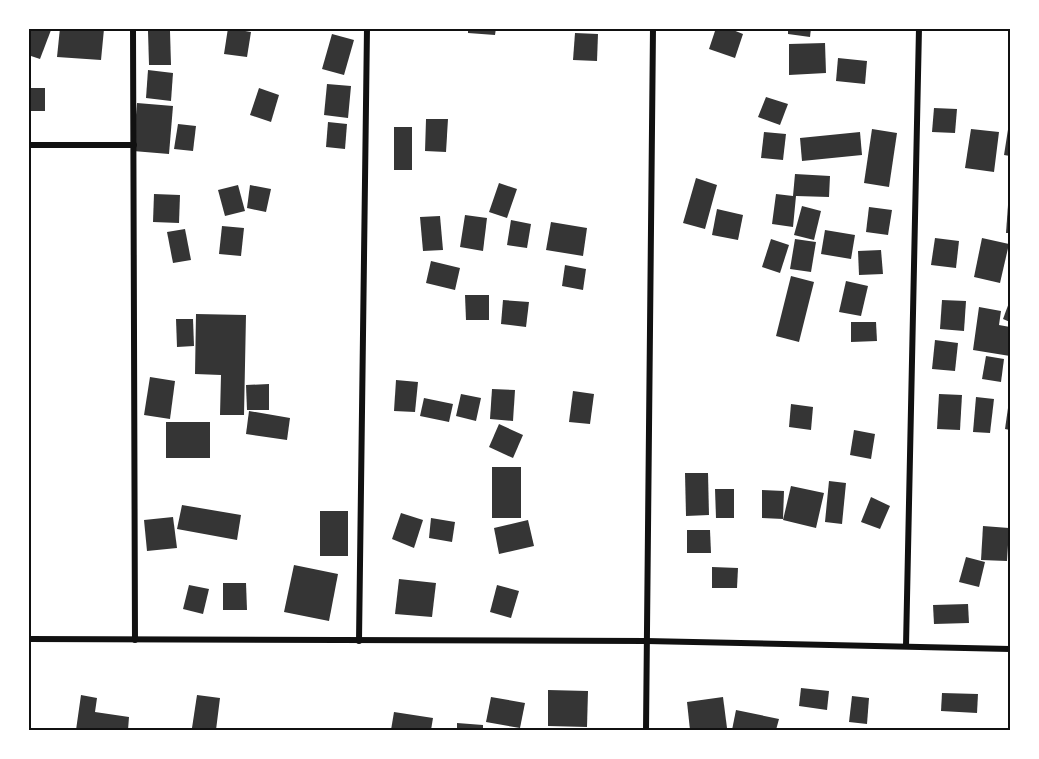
<svg xmlns="http://www.w3.org/2000/svg" width="1039" height="759" font-family="'Alegreya Sans',sans-serif">
<style>
.building{fill:#353535}
.lines{fill:none;stroke-linecap:round;stroke-linejoin:round}
.minor{stroke:#111;stroke-width:6}
.neatline{fill:none;stroke:#111;stroke-width:2}
</style>
<rect width="100%" height="100%" fill="#fff"/>
<g class="building">
<path d="M28 28 51 30 40 59 28 55Z"/>
<path d="M60 28 104 29 101 60 57 57Z"/>
<path d="M228 28 251 32 247 57 224 54Z"/>
<path d="M468 28H496L495 35 468 33Z"/>
<path d="M716 28H728L743 34 735 58 709 49Z"/>
<path d="M788 28H811L810 37 788 34Z"/>
<path d="M148 31H170L171 65H149Z"/>
<path d="M575 33 598 34 597 61 573 60Z"/>
<path d="M332 34 354 40 344 75 322 69Z"/>
<path d="M825 43 826 73 789 75V44Z"/>
<path d="M838 58 867 61 865 84 836 81Z"/>
<path d="M148 70 173 73 171 101 146 98Z"/>
<path d="M327 84 351 86 348 118 324 115Z"/>
<rect x="28" y="88" width="17" height="23"/>
<path d="M259 88 279 95 271 122 250 115Z"/>
<path d="M766 97 788 104 780 125 758 117Z"/>
<path d="M137 103 173 106 169 154 133 151Z"/>
<path d="M934 108 957 109 955 133 932 132Z"/>
<path d="M426 119H448L446 152 425 151Z"/>
<path d="M328 122 347 124 345 149 326 147Z"/>
<path d="M1009 123H1010V156L1004 155Z"/>
<path d="M178 124 196 126 193 151 174 149Z"/>
<rect x="394" y="127" width="18" height="43"/>
<path d="M872 129 897 133 889 187 864 183Z"/>
<path d="M971 129 999 132 994 172 965 168Z"/>
<path d="M764 132 786 134 783 160 761 158Z"/>
<path d="M860 132 862 155 802 161 800 138Z"/>
<path d="M795 174 830 176 829 197 796 196 793 227 772 224 776 194 793 196Z"/>
<path d="M696 178 717 185 705 229 683 223Z"/>
<path d="M499 183 517 189 507 218 489 212Z"/>
<path d="M238 185 245 211 225 216 218 190Z"/>
<path d="M250 185 271 189 266 212 247 208Z"/>
<path d="M154 194 180 195 179 223 153 222Z"/>
<path d="M1008 205H1010V233H1006Z"/>
<path d="M802 206 821 211 814 240 794 235Z"/>
<path d="M869 207 892 210 888 235 866 232Z"/>
<path d="M717 209 743 215 738 240 712 235Z"/>
<path d="M465 215 487 218 483 251 460 247Z"/>
<path d="M440 216 443 250 423 251 420 217Z"/>
<path d="M511 220 531 224 527 248 507 245Z"/>
<path d="M551 222 587 228 583 256 546 250Z"/>
<path d="M222 226 244 228 241 256 219 254Z"/>
<path d="M185 229 191 260 173 263 167 232Z"/>
<path d="M825 230 855 235 851 259 821 254Z"/>
<path d="M935 238 959 241 956 268 931 265Z"/>
<path d="M982 238 1009 244 1000 283 974 277Z"/>
<path d="M771 239 789 245 780 273 762 267Z"/>
<path d="M795 239 816 242 811 272 790 269Z"/>
<path d="M881 250 883 274 859 275 858 251Z"/>
<path d="M431 261 460 268 455 290 426 283Z"/>
<path d="M565 265 586 269 583 290 562 286Z"/>
<path d="M791 276 814 282 799 342 776 336Z"/>
<path d="M846 281 868 286 861 316 839 312Z"/>
<path d="M465 295H489V320H466Z"/>
<path d="M503 300 529 302 526 327 501 324Z"/>
<path d="M942 300 966 301 964 331 940 329Z"/>
<path d="M1010 300V322L1003 319Z"/>
<path d="M979 307 1001 311 999 325 1010 327V356L973 350Z"/>
<path d="M196 314 246 315 244 415H220L221 375 195 374Z"/>
<path d="M176 319H193L194 346 177 347Z"/>
<path d="M851 322H876L877 341 851 342Z"/>
<path d="M935 340 958 343 955 371 932 369Z"/>
<path d="M986 356 1004 359 1001 382 982 379Z"/>
<path d="M150 377 175 381 170 419 144 415Z"/>
<path d="M396 380 418 382 415 412 394 411Z"/>
<path d="M269 384V410H247L246 385Z"/>
<path d="M492 389 515 390 513 421 490 419Z"/>
<path d="M573 391 594 394 590 424 569 422Z"/>
<path d="M461 394 481 398 476 421 456 416Z"/>
<path d="M939 394 962 395 960 430 937 429Z"/>
<path d="M976 397 994 399 990 433 973 432Z"/>
<path d="M424 398 453 404 449 422 420 416Z"/>
<path d="M1009 401H1010V430L1005 429Z"/>
<path d="M791 404 813 407 811 430 789 427Z"/>
<path d="M249 411 290 418 287 440 246 434Z"/>
<rect x="166" y="422" width="44" height="36"/>
<path d="M499 424 523 435 513 458 489 447Z"/>
<path d="M854 430 875 434 871 459 850 455Z"/>
<rect x="492" y="467" width="29" height="51"/>
<path d="M685 473H708L709 515 686 516Z"/>
<path d="M829 481 846 483 842 524 825 522Z"/>
<path d="M791 486 824 493 816 528 783 520Z"/>
<path d="M715 489H734V518H716Z"/>
<path d="M762 490 784 491 783 519 762 518Z"/>
<path d="M871 497 890 506 880 529 861 522Z"/>
<path d="M182 505 241 515 237 540 177 529Z"/>
<rect x="320" y="511" width="28" height="45"/>
<path d="M401 513 423 520 414 548 392 539Z"/>
<path d="M173 517 177 548 147 551 144 520Z"/>
<path d="M431 518 455 522 452 542 429 538Z"/>
<path d="M528 520 534 546 499 554 494 528Z"/>
<path d="M983 526 1009 528 1007 561 981 560Z"/>
<path d="M687 530H710L711 553H687Z"/>
<path d="M966 557 985 562 979 587 959 582Z"/>
<path d="M294 565 338 574 329 621 284 612Z"/>
<path d="M712 567 738 568 737 588H712Z"/>
<path d="M399 579 436 583 432 617 395 614Z"/>
<path d="M223 583H246L247 610H223Z"/>
<path d="M189 585 209 589 203 614 183 609Z"/>
<path d="M497 585 519 591 511 618 490 612Z"/>
<path d="M968 604 969 623 934 624 933 605Z"/>
<path d="M801 688 829 691 827 710 799 706Z"/>
<path d="M548 690 588 691 587 727 548 726Z"/>
<path d="M942 693 978 694 977 713 941 711Z"/>
<path d="M81 695 97 698 95 712 129 717 128 730H76Z"/>
<path d="M197 695 220 698 216 730 192 728Z"/>
<path d="M852 696 869 698 867 724 849 722Z"/>
<path d="M491 697 525 703 520 728 486 722Z"/>
<path d="M723 697 727 728 690 730 687 702Z"/>
<path d="M736 710 779 719 776 730H732Z"/>
<path d="M394 712 433 718 431 730H391Z"/>
<path d="M457 723 483 725V730H457Z"/>
</g>
<g class="lines">
<g class="minor">
<path d="M133 28 135 640"/>
<path d="M28 145H134"/>
<path d="M28 639 646 641 1010 649"/>
<path d="M359 641 367 28"/>
<path d="M906 646 919 28"/>
<path d="M646 730 653 28"/>
</g>
</g>
<rect width="1039" height="759" fill="none" stroke="#ffffff" stroke-width="60"/>
<rect x="30" y="30" width="979" height="699" class="neatline"/>
</svg>
